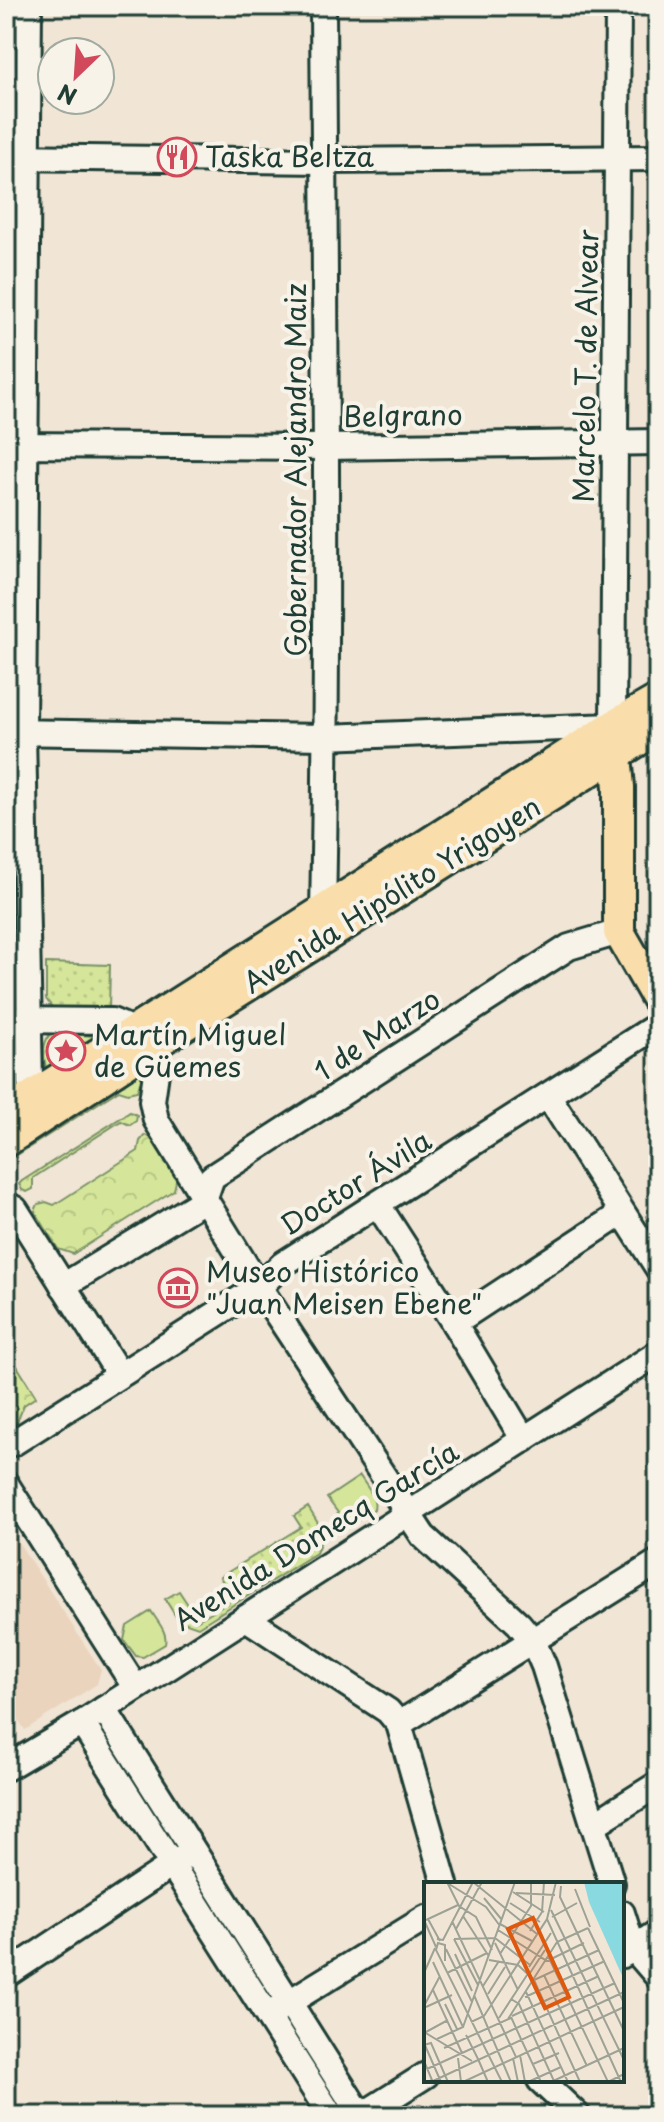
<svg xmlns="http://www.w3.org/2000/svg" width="664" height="2122" font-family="'Playpen Sans',sans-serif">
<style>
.built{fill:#ead4be}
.grass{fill:url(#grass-dots);stroke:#7a9267;stroke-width:2}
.forest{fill:url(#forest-crowns);stroke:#7a9267;stroke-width:2}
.garden{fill:#d5e69a;stroke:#7a9267;stroke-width:2}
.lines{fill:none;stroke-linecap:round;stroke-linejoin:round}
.minor-casing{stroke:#1f3d34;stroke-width:30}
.major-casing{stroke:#1f3d34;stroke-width:36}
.minor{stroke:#f7f3e8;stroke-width:24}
.major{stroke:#f9deab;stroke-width:30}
.labels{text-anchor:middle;stroke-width:8;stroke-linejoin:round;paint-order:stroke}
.poi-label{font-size:28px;fill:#1f3d34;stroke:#f7f3e8;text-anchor:start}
.street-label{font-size:28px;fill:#1f3d34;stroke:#f7f3e8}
.inset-road{fill:none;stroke:#9da295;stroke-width:2}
.view{fill:#de580e;fill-opacity:0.15;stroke:#de580e;stroke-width:4}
.inset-edge{fill:none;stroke:#1f3d34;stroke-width:4}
</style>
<defs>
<pattern id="grass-dots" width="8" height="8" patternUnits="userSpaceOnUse" patternTransform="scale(2)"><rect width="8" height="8" fill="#d5e69a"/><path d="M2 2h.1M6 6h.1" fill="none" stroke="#b6c685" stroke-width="1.8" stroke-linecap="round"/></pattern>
<pattern id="forest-crowns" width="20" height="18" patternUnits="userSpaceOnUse" patternTransform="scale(2)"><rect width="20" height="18" fill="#d5e69a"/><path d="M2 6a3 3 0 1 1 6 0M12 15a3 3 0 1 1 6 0" fill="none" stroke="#b6c685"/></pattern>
</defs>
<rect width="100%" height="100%" fill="#f1e5d5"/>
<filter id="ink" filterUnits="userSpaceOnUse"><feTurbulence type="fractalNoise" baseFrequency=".0125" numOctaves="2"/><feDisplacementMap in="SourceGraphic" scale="16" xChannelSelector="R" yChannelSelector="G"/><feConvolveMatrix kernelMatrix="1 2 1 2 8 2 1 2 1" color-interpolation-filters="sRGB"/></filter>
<g filter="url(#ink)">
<path class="built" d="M6 1523 101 1670 97 1684 25 1730 6 1701Z"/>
<g class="grass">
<path d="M46 963 110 965 109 1011H55L46 999Z"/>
<path d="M142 1070 144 1075 137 1091 128 1093 119 1090 11 1159 6 1170V1152Z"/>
<path d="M130 1112 137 1115 136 1121 130 1125 121 1121 33 1178V1189L27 1192 22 1190 19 1184 22 1181Z"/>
<path d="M308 1507 324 1533 316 1553 198 1627 178 1620 165 1599 179 1591 198 1620 233 1599 220 1577 301 1527 294 1516Z"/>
</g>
<g class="forest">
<path d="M55 1033 95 1036 98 1038 50 1070 46 1068C43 1057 42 1044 50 1034Z"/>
<path d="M145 1135 152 1138 177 1177 174 1190 73 1254 58 1249 35 1211 38 1204 46 1202 54 1205 138 1151 140 1141Z"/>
<path d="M6 1348 36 1397 24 1405 17 1422 6 1427Z"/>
</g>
<g class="garden">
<path d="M658 752V925L650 920 651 767Z"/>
<path d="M360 1476C366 1486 377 1497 374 1509L352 1523 345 1522 327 1498Z"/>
<path d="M151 1611C157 1621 168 1632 165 1644L143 1657 136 1656 124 1640 127 1626Z"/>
</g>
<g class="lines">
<defs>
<g id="minor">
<path d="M29 6 23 732 30 1083 44 1108"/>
<path d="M323 6C325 308 329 610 323 912L329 922"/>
<path d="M6 157 324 161 658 158"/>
<path d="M6 445 327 447 658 442"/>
<path d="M6 732 326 737 613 726 618 6"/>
<path d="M6 1020 112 1021 136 1031 151 1046 157 1066 152 1101 156 1120 259 1287 423 1536 519 1624 533 1641 544 1666 612 1884"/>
<path d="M549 1097 658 1268"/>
<path d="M6 1204 15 1209 119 1374"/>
<path d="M378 1205 454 1323 524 1440"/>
<path d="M63 1286 204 1200 212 1177 569 947 619 932"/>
<path d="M454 1323 622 1213"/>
<path d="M6 1444 13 1443 259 1287 283 1264 658 1025"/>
<path d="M6 1484 135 1687"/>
<path d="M246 1618 388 1711 399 1724 445 1884"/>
<path d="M104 1709 361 2116 426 2075"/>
<path d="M82 1723 331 2116"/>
<path d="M399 1724 658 1562"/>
<path d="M6 1768 82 1723 658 1353"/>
<path d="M593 1825 658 1784"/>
<path d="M622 1913 633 1948 658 1977"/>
<path d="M623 1955 658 1932"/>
<path d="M6 1975 184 1857"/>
<path d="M278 2009 426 1918"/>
<path d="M540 2080 578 2116"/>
</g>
<g id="major">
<path d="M614 736 619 787V932L658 1000"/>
<path d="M6 1113 613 726 658 700"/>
<path d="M6 1141 151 1046 658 728"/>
</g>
</defs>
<use href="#minor" class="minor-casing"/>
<use href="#major" class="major-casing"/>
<use href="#minor" class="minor"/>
<use href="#major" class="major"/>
</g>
</g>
<defs>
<symbol id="restaurant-ring" viewBox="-11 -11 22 22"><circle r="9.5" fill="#f7f3e8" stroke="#d1495b" stroke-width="1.5"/><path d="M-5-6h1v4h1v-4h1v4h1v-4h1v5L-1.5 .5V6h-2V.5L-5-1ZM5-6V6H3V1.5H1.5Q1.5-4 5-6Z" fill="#d1495b"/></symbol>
<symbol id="sight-ring" viewBox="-11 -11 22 22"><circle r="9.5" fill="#f7f3e8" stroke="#d1495b" stroke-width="1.5"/><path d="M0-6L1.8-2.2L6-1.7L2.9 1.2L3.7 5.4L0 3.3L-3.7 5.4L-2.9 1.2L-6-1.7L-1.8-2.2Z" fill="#d1495b"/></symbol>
<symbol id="museum-ring" viewBox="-11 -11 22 22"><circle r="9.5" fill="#f7f3e8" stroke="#d1495b" stroke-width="1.5"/><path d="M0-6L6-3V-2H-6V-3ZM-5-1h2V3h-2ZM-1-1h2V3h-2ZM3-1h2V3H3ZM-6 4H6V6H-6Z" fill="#d1495b"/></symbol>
</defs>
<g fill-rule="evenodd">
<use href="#restaurant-ring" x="155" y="135" width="44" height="44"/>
<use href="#sight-ring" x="44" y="1029" width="44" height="44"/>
<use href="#museum-ring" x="156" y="1266" width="44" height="44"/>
</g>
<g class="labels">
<g class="poi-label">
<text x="205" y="167">Taska Beltza</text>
<text x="94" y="1045">Martín Miguel<tspan x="94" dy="32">de Güemes</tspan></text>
<text x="206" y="1282">Museo Histórico<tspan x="206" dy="32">"Juan Meisen Ebene"</tspan></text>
</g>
<g class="street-label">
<text transform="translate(586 366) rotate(-89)" y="10">Marcelo T. de Alvear</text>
<text transform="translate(403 416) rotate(-1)" y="10">Belgrano</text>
<text transform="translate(296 470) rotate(-90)" y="10">Gobernador Alejandro Maiz</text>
<text transform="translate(392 895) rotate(-32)" y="10">Avenida Hipólito Yrigoyen</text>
<text transform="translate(377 1035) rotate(-33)" y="10">1 de Marzo</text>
<text transform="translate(356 1183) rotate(-32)" y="10">Doctor Ávila</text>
<text transform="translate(316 1536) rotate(-32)" y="10">Avenida Domecq García</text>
</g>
</g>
<g transform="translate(424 1882)">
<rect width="200" height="200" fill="#f1e5d5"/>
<path d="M160 0H200V98L165 20Z" fill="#88dae0"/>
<path class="inset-road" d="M23 0 35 24 52 35 68 68M49 0 113 52M25 2 62 25 76 44M137 4 136 15 200 149M151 7 166 45M89 10 120 30M92 11 131 13M60 16 78 38M86 21 116 40M127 28 200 178M39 34 64 73M128 35 153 21M4 37 16 59M123 37 197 200M0 38 12 65M2 38 34 23M28 39 92 175M76 42 108 59M164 46 200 121M32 47 58 0M74 48 123 79 160 61M106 49 118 30 120 0M13 57 19 58 49 0M30 57 71 56 106 83M30 57 54 103M71 61 94 108M22 67 48 120M31 72 48 109M76 72 107 24V0M124 74 184 200 200 192M65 78 94 83 110 98M21 79V63L14 61 12 68 78 200M9 80 39 145 13 157M105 85 127 51M0 91 11 66M23 91 63 71M106 91 121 68M120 93 163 184M59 104 75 79M9 108 38 171M102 110 144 200M64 112 81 85M50 113 87 200M101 115 181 79M87 117 95 122 130 199M21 122 33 147M0 124 16 94M2 125 28 113M88 134 175 94M87 135 97 157M75 136 105 90M84 137 133 60 164 46M47 140 60 134 123 37 132 0M39 145 91 0M0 150 48 179M2 150 24 138M42 153 54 177M97 157 117 200M0 161 17 200M0 163 7 161 24 200M20 166 87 136M96 173 101 200M34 176 37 200M89 176 94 200M54 177 64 200M0 179 8 198 4 200M109 182 135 171M3 187 191 101M9 199 200 110M39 200 200 125M104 200 137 185M127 200 200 166M156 200 110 98 175 68"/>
<path class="view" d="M109 36 145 115 121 126 84 47Z"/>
<rect width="200" height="200" class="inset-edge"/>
</g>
<rect width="664" height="2122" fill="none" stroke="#f7f3e8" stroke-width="32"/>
<rect x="16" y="16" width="632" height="2090" fill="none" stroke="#1f3d34" stroke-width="3" filter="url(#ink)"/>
<g transform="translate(76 76) rotate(205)"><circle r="38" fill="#f7f3e8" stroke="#a1aaa0" stroke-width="2"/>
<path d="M0-6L14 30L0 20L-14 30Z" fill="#d1495b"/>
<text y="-12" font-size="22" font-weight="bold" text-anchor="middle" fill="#1f3d34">N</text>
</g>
</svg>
